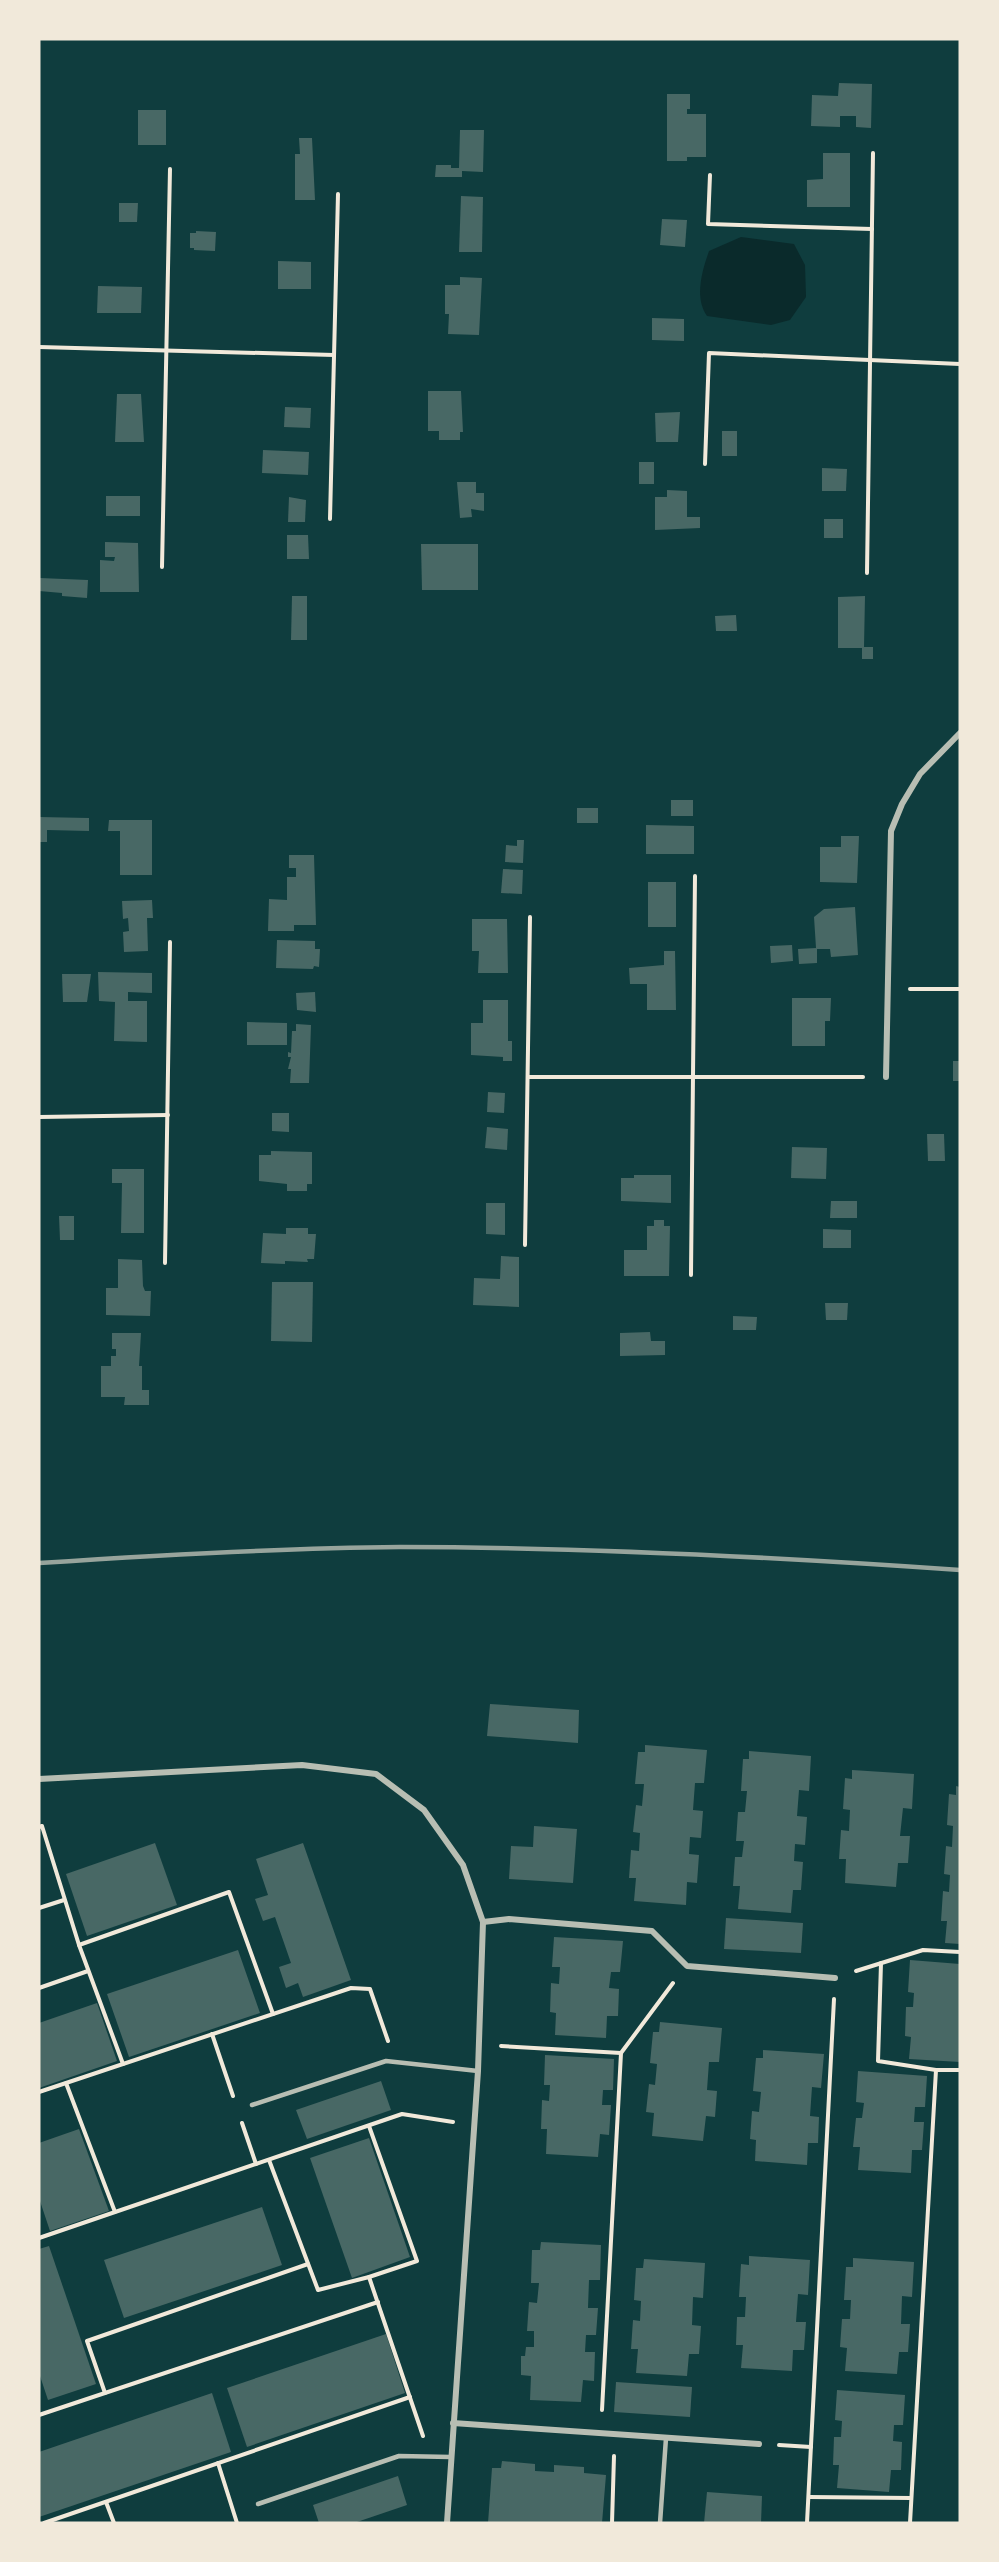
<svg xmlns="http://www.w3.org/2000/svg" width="999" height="2562" font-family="'DM Sans',sans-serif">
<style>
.water{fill:#0a2a2b}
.building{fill:#486865}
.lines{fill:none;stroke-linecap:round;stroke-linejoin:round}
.path{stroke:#f1e9da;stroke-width:4}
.service{stroke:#b8beb3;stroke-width:4.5}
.minor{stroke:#b8beb3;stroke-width:6}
.rail{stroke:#97a49c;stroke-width:4.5}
</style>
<rect width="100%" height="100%" fill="#0f3d3e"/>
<path class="water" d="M741 237 794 244 805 265 806 297 790 320 771 325 707 316C694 298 702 271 709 251Z"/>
<g class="building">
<path d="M839 83 872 84 871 128 856 127V116H840V127L811 126 812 95 838 96Z"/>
<path d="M667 94H690V109H687V114H706V157H687V161H667Z"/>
<rect x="138" y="110" width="28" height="35"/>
<path d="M460 130H484L483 172 462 171V177H435L436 165H451V168H459Z"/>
<path d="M299 138H312L315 200H295V154H300Z"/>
<path d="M823 153H850V207H807V180L823 179Z"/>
<path d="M461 196 483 197 482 252H459Z"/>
<path d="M119 203H138L137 222H119Z"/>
<path d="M662 219 687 220 685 247 660 245Z"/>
<path d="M196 231 216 232 215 251 194 250V248H190V233H196Z"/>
<path d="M278 261 311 262V289H278Z"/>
<path d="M460 277 482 278 479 335 448 334 449 314H445V285H460Z"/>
<path d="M98 286 142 287 141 313H97Z"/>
<path d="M652 318 684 319V341L652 340Z"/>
<path d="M428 391H461L463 432H460V440H439V431H428Z"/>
<path d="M117 394H141L144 442H115Z"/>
<path d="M285 407 311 408 310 428 284 427Z"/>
<path d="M680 412 678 442H656L655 413Z"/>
<rect x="722" y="431" width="15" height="25"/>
<path d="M263 450 309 452 308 475 262 473Z"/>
<rect x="639" y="462" width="15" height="22"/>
<path d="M822 468 847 469 846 491H822Z"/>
<path d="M457 482H476V493H484V511L471 509 472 517 460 518Z"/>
<path d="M667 490 687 491V517H700V528L655 530V497H667Z"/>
<rect x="106" y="496" width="34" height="20"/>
<path d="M289 497 306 500 305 522H288Z"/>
<rect x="824" y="519" width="19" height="19"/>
<path d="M287 535H308L309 559H287Z"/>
<path d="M105 542 138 543 139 592H100V560L114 561 115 557H105Z"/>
<path d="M421 544H478V590H422Z"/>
<path d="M40 578 88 580 87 598 62 596V593L39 591Z"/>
<path d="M292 596H307V640H291Z"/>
<path d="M865 596 864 647H873V659H862V648H838V597Z"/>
<path d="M736 615 737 631H716L715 616Z"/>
<rect x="671" y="800" width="22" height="16"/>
<rect x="577" y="808" width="21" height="15"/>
<path d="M39 817 89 818V831L47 830V842H39Z"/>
<path d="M109 820H152V875H120V831H108Z"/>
<path d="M646 825 694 826V854H646Z"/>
<path d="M841 836H859L857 883 820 882V847H841Z"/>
<path d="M517 840H524L523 863 505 862 506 845 517 846Z"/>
<path d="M289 855H314L316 925H294V931H268L269 899 287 900V877H296V868H289Z"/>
<path d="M503 869 523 870 522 894 501 893Z"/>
<rect x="648" y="882" width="28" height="45"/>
<path d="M152 900 153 918H147L148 951 124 952 123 932 129 931 128 918 123 919 122 901Z"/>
<path d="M855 907 858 955 831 957 830 949H817V963L799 964 798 949 816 948 814 917 824 909Z"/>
<path d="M472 919H507L508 973H478L479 951H472Z"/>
<path d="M277 940 315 941V949H320L319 967 314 966 313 969 276 968Z"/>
<path d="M792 945 793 961 771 963 770 946Z"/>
<path d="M664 951H675L676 1010H647V984H630L629 968 664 965Z"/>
<path d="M98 972 152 973V993L128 992V1001H147V1042L114 1041 115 1002 99 1001Z"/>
<path d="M62 974H91L87 1002H63Z"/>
<path d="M315 992 316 1012 297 1010 296 993Z"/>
<path d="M792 998H831L830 1021H825V1046H792Z"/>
<path d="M483 1000H508V1041H512V1061H503V1057L471 1055V1023H483Z"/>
<path d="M247 1022 287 1023V1045H247Z"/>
<path d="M296 1024 311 1025 309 1083H290L291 1069H288L291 1057H288V1052L291 1053 292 1031H296Z"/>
<rect x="953" y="1061" width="7" height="20"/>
<path d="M488 1092 505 1093 504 1113 487 1112Z"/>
<path d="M272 1113H289V1132L272 1131Z"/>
<path d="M487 1127 508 1129 507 1150 485 1148Z"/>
<path d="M927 1134H944L945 1161H928Z"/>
<path d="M792 1147 827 1148 826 1179 791 1178Z"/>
<path d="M271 1151 312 1152V1184H307V1191H287V1184L259 1181V1155H271Z"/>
<path d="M112 1169H144V1233H121L122 1183H112Z"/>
<path d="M634 1175H671V1203L621 1201V1178H634Z"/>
<path d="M831 1201H857V1218H830Z"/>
<path d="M486 1203H505V1235L486 1234Z"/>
<path d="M59 1216H74V1240H60Z"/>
<path d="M654 1220H664V1226H670L669 1276H624V1250H647V1226H654Z"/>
<path d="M286 1228H308V1234H316L314 1259H307L308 1262 285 1261V1264L261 1263 263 1233 286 1234Z"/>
<path d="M823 1229 851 1230V1248H823Z"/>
<path d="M501 1256 519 1257V1307L473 1305 474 1278 500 1279Z"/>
<path d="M118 1259 142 1260 143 1286 145 1291H151L150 1316 106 1315V1288H118Z"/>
<path d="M272 1282H313L312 1342 271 1341Z"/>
<path d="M825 1303H848L847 1320H826Z"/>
<path d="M733 1316 757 1317 756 1330H733Z"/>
<path d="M650 1332 651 1341H665V1355L620 1356V1333Z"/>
<path d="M112 1333H141L139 1366H142V1390H149V1405H124L125 1397H101V1366H111V1356H116V1349H112Z"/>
<path d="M490 1704 579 1710 578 1743 487 1736Z"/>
<path d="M645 1745 707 1750 704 1783H695L693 1810 703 1811 701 1838 690 1837 689 1854 699 1855 697 1883 687 1882 686 1905 634 1901 636 1878H629L631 1850 639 1851 640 1833 633 1832 636 1805 642 1806 644 1784H635L638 1752H645Z"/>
<path d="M749 1751 811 1756 809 1791 799 1790 797 1816 807 1817 805 1845 795 1844 794 1861 803 1862 801 1890H793L791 1913 738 1909 740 1886H733L735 1857H742L744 1841H736L738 1812H745L747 1791H741L743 1759H749Z"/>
<path d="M852 1770 914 1774 912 1809 903 1808 900 1836H910L908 1863H898L896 1887 845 1883 846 1859H839L841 1830 849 1831 850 1810 843 1809 845 1778 852 1779Z"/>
<path d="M956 1786 960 1787V1944L945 1943 947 1921H941L943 1891 949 1892 950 1875 944 1874 946 1846 952 1847 953 1826 947 1825 949 1794 956 1795Z"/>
<path d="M534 1826 577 1829 573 1883 509 1879 511 1846 533 1847Z"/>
<path d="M155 1843 177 1905 87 1936 66 1874Z"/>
<path d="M303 1843 351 1980 303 1997 298 1983 286 1988 279 1967 291 1963 275 1917 263 1921 255 1899 268 1895 256 1859Z"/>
<path d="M726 1918 803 1923 801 1953 724 1949Z"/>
<path d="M554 1937 623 1941 620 1972H611L609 1988 619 1989 618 2016H607L606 2038 555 2035 556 2013 550 2012 551 1983 559 1984 560 1967H552Z"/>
<path d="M238 1950 260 2013 129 2057 107 1994Z"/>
<path d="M910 1960 960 1964V2062L909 2059 911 2037 905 2036 906 2007H913L914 1993 908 1992Z"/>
<path d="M97 2003 117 2061 39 2088V2023Z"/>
<path d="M660 2022 722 2028 719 2062H709L707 2090 717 2091 715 2117 706 2116 703 2141 652 2136 654 2113 646 2112 649 2084 655 2085 657 2064 650 2063 653 2032H659Z"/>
<path d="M763 2050 824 2054 821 2088 812 2087 810 2116 819 2117 818 2143H808L807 2165 755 2161 756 2140 750 2139 752 2111 759 2112 761 2092 753 2091 756 2058H763Z"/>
<path d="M545 2055 614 2059 613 2090H603L602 2105H611L609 2135 600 2134 598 2157 546 2154 547 2129H541L542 2100 549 2101 550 2085H544Z"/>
<path d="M858 2071 927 2076 925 2107H915L914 2122H924L922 2150H912L911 2173 858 2170 860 2147H853L856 2118H862L864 2103 856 2102Z"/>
<path d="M381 2081 391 2110 307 2139 296 2110Z"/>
<path d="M79 2129 109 2211 50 2231 39 2198V2143Z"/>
<path d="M369 2138 410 2257 352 2278 310 2158Z"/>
<path d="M262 2207 282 2265 124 2318 104 2260Z"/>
<path d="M541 2242 601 2245 600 2280H589L588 2308H598L596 2335H586L585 2352H595L594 2381 583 2380 581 2402 530 2400 531 2376 521 2375V2356H525L526 2347H534V2331H527L529 2302 537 2303 539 2283H531L532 2250H540Z"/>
<path d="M49 2246 96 2384 48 2400 39 2373V2249Z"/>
<path d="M749 2256 810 2260 808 2295 798 2294 796 2322H806L804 2350H793L792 2371 741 2368 743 2345H736L737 2317H745L746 2297H739L741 2264 749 2265Z"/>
<path d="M853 2258 914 2262 912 2297 902 2296 901 2324H910L908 2352H899L897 2374 845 2371 847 2348 840 2347 842 2319H850L851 2300H844L846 2267H853Z"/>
<path d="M644 2259 705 2263 703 2298 693 2297 692 2325 701 2326 699 2354H689L687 2376 636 2373 638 2349H631L633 2320 640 2321 641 2301 634 2300 636 2268H643Z"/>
<path d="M386 2334 405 2393 247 2447 227 2388Z"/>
<path d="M616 2382 692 2387 690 2417 614 2412Z"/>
<path d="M837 2390 905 2395 903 2425H894L893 2441 902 2442 901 2470H891L889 2492 837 2488 839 2465H833L834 2437H841L842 2421 835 2420Z"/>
<path d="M212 2393 231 2452 39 2517V2452Z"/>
<path d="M502 2461 535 2464V2471L554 2472V2465L584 2467V2473L606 2475 602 2523H488L492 2468H501Z"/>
<path d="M398 2476 407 2505 354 2523H319L313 2505Z"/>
<path d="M707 2492 762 2496 761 2523H704Z"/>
</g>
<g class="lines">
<g class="path">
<path d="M710 175 708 224 872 229"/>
<path d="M39 347 334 355"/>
<path d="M705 464 709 353 960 364"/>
<path d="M330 519 338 194"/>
<path d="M162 567 170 169"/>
<path d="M867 573 873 153"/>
<path d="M910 989H960"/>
<path d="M528 1077H863"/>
<path d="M39 1117 168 1115"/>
<path d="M525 1245 530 917"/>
<path d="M165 1263 170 942"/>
<path d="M691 1275 695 876"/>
<path d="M39 1827 42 1826 79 1945 123 2064"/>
<path d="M39 1908 64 1900"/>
<path d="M79 1945 229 1892 273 2014"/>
<path d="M881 1963 878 2061 936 2070H960"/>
<path d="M856 1971 923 1950 960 1952"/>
<path d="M39 1988 88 1971"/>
<path d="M212 2034 233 2096"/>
<path d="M501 2046 621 2053"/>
<path d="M66 2083 115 2212"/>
<path d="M39 2092 351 1988 370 1989 388 2041"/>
<path d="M242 2123 256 2164"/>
<path d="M269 2160 318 2290 369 2277 417 2261 369 2126"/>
<path d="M39 2238 402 2114 453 2122"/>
<path d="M369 2277 423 2436"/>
<path d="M105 2393 87 2341 308 2264"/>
<path d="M602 2410 621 2053 673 1983"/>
<path d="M39 2415 378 2302"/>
<path d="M779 2445 811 2447"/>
<path d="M218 2463 237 2523"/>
<path d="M809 2497 911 2498"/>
<path d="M106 2502 114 2523"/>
<path d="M44 2523 410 2397"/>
<path d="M612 2523 614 2456"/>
<path d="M807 2523 834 1999"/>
<path d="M910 2523 936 2070"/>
</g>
<g class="service">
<path d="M252 2105 386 2061 478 2071"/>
<path d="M258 2504 399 2456 451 2457"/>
<path d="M660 2523 666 2438"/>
</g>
<g class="minor">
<path d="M886 1077 891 831 902 804 920 774 960 733"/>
<path d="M39 1779 302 1765 376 1774 424 1810 463 1865 483 1922 478 2071 447 2523"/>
<path d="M483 1922 509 1919 652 1931 687 1966 835 1978"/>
<path d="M453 2423 759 2444"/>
</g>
<path class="rail" d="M39 1563C159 1555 280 1548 400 1547 587 1547 774 1557 960 1570"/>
</g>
<rect width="999" height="2562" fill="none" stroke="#f1e9da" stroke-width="81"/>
</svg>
